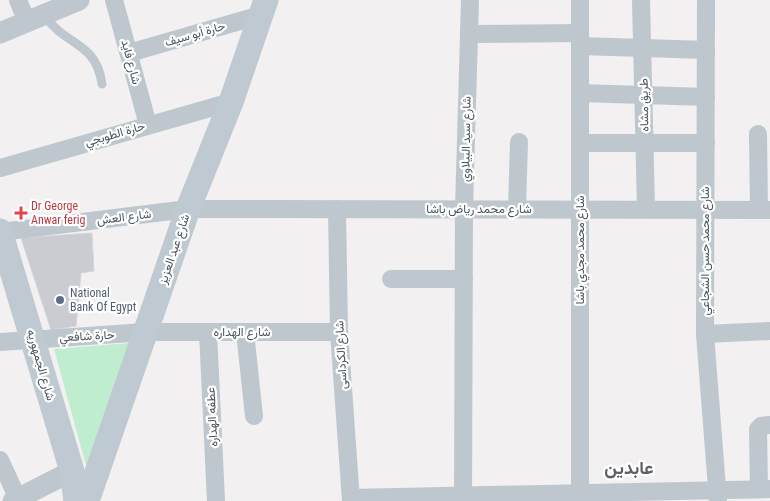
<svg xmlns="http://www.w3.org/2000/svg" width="770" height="501" font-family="'Roboto Condensed',Vazirmatn,sans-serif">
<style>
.green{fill:#c0edd0}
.building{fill:#caccd2;stroke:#d4d6db}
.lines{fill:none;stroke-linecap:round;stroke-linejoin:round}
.service{stroke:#bec7ce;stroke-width:9}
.minor{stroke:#bec7ce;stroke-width:18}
.tertiary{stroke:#bec7ce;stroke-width:21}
.secondary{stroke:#bec9d2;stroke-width:25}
.health-dot{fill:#e0444e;stroke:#fff;stroke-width:2}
.service-dot{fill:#5c6f8a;stroke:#fff;stroke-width:2}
.labels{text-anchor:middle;stroke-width:4.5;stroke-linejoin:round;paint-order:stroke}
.street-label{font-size:12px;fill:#48535c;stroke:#fff}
.health-label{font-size:12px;fill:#be3a42;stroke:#fff;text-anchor:start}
.service-label{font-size:12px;fill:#4e5e75;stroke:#fff;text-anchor:start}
.district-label{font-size:18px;font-weight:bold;fill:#5c6064;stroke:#fff}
</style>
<rect width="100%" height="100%" fill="#f2f0f0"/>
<path class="green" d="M130 343 87 469 54 349Z"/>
<path class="building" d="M92 233 94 271 81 273 76 326 51 330 21 238Z"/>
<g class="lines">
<path class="service" d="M44 15C66 47 96 41 102 84"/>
<g class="minor">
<path d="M18 0 27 22"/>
<path d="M114 0 148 125"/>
<path d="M580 0V501"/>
<path d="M641 0 646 209"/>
<path d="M706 0 705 334 718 501"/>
<path d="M469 34 580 33"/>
<path d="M580 46 706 50"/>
<path d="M129 53 261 15"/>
<path d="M580 93 706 97"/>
<path d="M758 134 759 210"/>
<path d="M580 143H706"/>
<path d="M0 168 231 102"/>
<path d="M337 209 339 332 351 501"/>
<path d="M517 209 519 142"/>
<path d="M0 232 188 209 770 210"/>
<path d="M391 279H464"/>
<path d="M208 332 216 501"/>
<path d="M245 332 254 416"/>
<path d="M705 334 770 331"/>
<path d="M0 342 145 332H339"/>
<path d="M0 460 18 499"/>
<path d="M759 489 758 429 761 426 770 425"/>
<path d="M351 498 770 489"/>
<path d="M463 501 464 209 470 0"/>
</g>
<g class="tertiary">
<path d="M0 33 79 0"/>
<path d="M13 501 72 471"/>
</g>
<g class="secondary">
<path d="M0 231 72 471 76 501"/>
<path d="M87 501 188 209 231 102 266 0"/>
</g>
</g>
<path class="health-dot" d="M18.5 205.5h5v5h5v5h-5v5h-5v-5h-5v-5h5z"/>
<circle class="service-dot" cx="60" cy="300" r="5"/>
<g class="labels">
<g class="street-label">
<text transform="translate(195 34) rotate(-16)" y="4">حارة أبو سيف</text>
<text transform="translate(131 62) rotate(75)" y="4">شارع فايد</text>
<text transform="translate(644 105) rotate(-91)" y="4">طريق مشاه</text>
<text transform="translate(115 134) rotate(-16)" y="4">حارة الطوبجي</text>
<text transform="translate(466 139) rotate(-89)" y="4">شارع سيد البيلاوي</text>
<text x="479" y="213">شارع محمد رياض باشا</text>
<text transform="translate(124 217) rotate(-7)" y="4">شارع العش</text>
<text transform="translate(174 249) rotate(-71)" y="4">شارع عبد العزيز</text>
<text transform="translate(580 250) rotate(-90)" y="4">شارع محمد مجدي باشا</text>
<text transform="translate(705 251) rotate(-90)" y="4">شارع محمد حسن الشجاعي</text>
<text x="242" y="336">شارع الهداره</text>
<text transform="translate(87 336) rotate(-3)" y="4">حارة شافعي</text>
<text transform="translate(341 355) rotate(-93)" y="4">شارع الكرداسى</text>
<text transform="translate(41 365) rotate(74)" y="4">شارع الجمهوريه</text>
<text transform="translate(212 417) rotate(-93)" y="4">عطفه الهداره</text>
</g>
<g class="health-label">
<text x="31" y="210">Dr George<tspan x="31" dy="14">Anwar ferig</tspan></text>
</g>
<g class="service-label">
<text x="70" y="297">National<tspan x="70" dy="14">Bank Of Egypt</tspan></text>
</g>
<g class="district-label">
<text x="629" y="474">عابدين</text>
</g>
</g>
</svg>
